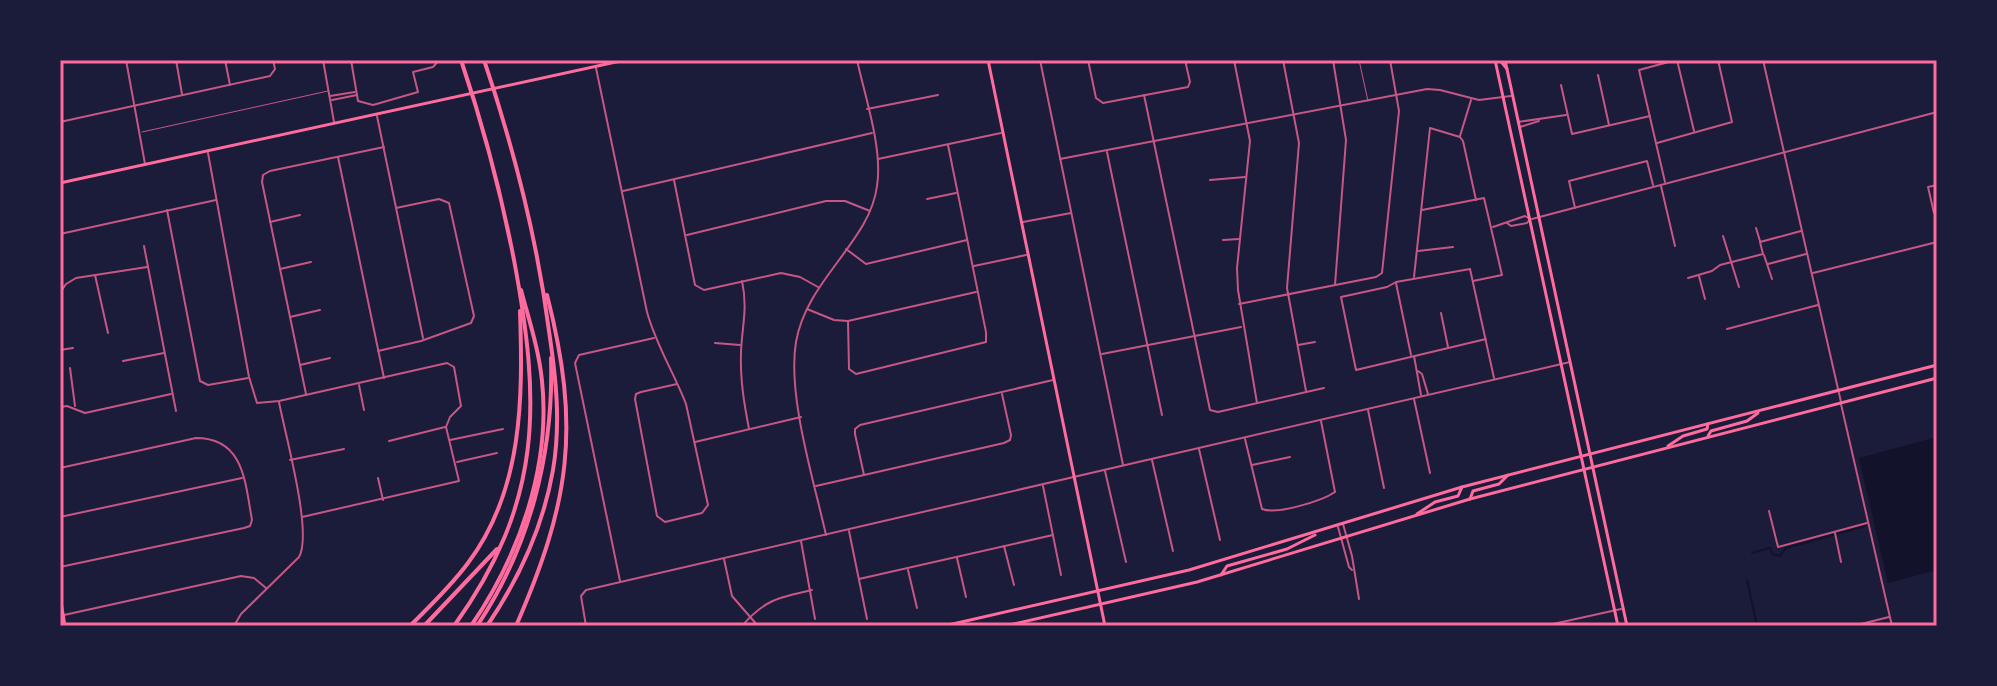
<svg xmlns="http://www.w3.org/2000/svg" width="1997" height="686" font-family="Quicksand,sans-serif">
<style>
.water{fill:#12122b}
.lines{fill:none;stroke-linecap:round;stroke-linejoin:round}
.stream{stroke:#12122b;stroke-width:2}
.service{stroke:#c65784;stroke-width:1}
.minor{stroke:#c65784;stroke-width:2}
.tertiary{stroke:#c65784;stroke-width:2}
.secondary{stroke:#ff6b9d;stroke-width:3}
.primary{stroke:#ff6b9d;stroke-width:3}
.motorway{stroke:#ff6b9d;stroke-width:4}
.neatline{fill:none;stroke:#ff6b9d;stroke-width:3}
</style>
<rect width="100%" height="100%" fill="#1b1b3a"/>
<path class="water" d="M1937 437V570L1888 583 1859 458Z"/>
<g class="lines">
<g class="stream">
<path d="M1770 548 1773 554 1780 556 1786 548 1865 526"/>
<path d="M1752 553 1769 548"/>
<path d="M1747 580 1757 626"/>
</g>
<g class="service">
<path d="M1359 60 1368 101"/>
<path d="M142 132 328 91"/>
</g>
<g class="minor">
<path d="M126 60 145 164"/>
<path d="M176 60 182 94"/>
<path d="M225 60 230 85"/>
<path d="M351 60 358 101 373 105 418 92 413 72 433 67 439 60"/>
<path d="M1040 60 1123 465"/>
<path d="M1088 60 1096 98 1103 103 1188 87 1190 82 1185 60"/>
<path d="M1234 60 1250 141 1237 268 1238 290 1257 403"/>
<path d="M1283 60 1299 143 1287 288 1306 391"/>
<path d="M1333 60 1346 140 1335 285"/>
<path d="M1677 60 1694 131"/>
<path d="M596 68 647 312C656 345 674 373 686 404L708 505 702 513 665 522 657 516 635 399 636 394 641 392 677 384"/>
<path d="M1598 75 1609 125"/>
<path d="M1561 85 1572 134 1650 116"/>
<path d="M1144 95 1210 410 1218 412 1324 388"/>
<path d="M330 96 355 92"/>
<path d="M332 100 357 95"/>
<path d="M867 109 938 95"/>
<path d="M377 116 423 338"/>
<path d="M60 122 270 76 275 69 273 60"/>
<path d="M1518 122 1566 115"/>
<path d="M1520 127 1539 121"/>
<path d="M1460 136 1471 100"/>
<path d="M1657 143 1732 122 1718 60"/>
<path d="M1107 152 1162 415"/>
<path d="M208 153 249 377 257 403 279 401 447 363 454 367 461 406 450 417 446 427 459 481 302 517"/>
<path d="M338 157 384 378"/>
<path d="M878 159 1001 133"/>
<path d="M1060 159 1427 89 1440 90 1479 100 1511 96"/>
<path d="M674 180 695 285 704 290 781 273 800 277 818 287"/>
<path d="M1210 180 1245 177"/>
<path d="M1665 182 1639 70 1676 60"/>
<path d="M1937 185 1928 187 1934 213 1937 212"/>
<path d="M1661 186 1675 246"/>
<path d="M623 191 872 133"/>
<path d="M927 199 956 193"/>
<path d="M1575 208 1569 181 1647 161 1653 185"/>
<path d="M167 210 200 381 208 385 248 378"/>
<path d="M1422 210 1484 198 1502 275 1473 281"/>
<path d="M270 222 300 215"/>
<path d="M1023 222 1071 213"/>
<path d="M1493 227 1525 216 1530 219 1527 223 1511 226 1507 223"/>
<path d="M1756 228 1760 241"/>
<path d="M60 234 216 200"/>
<path d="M687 235 826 201H845L870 211"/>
<path d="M1723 236 1739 287"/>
<path d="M1223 240 1239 239"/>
<path d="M144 246 176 411"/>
<path d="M846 249 866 264 967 240"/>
<path d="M1418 251 1453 247"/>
<path d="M1764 255 1772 279"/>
<path d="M1768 264 1806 254"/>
<path d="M974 266 1026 255"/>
<path d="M280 269 311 262"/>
<path d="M1813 273 1937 242"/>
<path d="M95 275 108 333"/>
<path d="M1699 276 1705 299"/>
<path d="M1414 277 1430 128 1460 137 1463 141 1476 200"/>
<path d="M1688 278 1712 271 1720 265 1763 254 1760 242 1801 231"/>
<path d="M742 281C748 308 742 326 741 352 740 379 744 403 749 429"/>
<path d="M1396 283 1411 355"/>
<path d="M60 293 66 284 76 278 147 267"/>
<path d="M1239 304 1376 277 1382 273 1399 111 1390 60"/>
<path d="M807 309 834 320 848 321 976 292"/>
<path d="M1441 313 1448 347"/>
<path d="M290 317 320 310"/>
<path d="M848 321 849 369 856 374 986 342V332L948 145"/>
<path d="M1727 329 1818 305"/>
<path d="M1486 339 1356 370 1341 297 1387 287 1396 282 1470 269 1494 378"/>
<path d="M715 343 740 345"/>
<path d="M1298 345 1315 342"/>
<path d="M60 350 73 348"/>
<path d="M378 351 421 341 471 323 474 316 449 203 439 199 396 208"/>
<path d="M1102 354 1241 327"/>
<path d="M1414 356 1421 395"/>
<path d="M123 361 164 353"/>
<path d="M300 365 330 358"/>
<path d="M70 368 75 406"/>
<path d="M1418 371 1422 374 1428 394"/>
<path d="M359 385 364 410"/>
<path d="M306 394 262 182 263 175 270 171 384 147"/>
<path d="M1414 399 1430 473"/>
<path d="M1841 404 1892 626"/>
<path d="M60 407 67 406 85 413 171 394"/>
<path d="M1368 410 1384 488"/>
<path d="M1245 439 1262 509C1276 515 1322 501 1335 492L1321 421"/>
<path d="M450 440 503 429"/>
<path d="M389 441 445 427"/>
<path d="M695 442 801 417"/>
<path d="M1199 449 1220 540"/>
<path d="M290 460 344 449"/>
<path d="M1152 460 1173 551"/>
<path d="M457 462 497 453"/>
<path d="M1252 465 1290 457"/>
<path d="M60 468 196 438C244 438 245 482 252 520L250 526 244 528 60 567"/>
<path d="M1105 471 1126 562"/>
<path d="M864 475 855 434V429L860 425 1053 380"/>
<path d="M378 478 383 500"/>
<path d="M816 486 1004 443 1010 440 1011 435 1002 394"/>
<path d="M1043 486 1061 575"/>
<path d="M1769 511 1778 547 1867 523"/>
<path d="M60 517 242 478"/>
<path d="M1343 524 1352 556 1359 599"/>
<path d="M1338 527 1349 567 1352 570"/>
<path d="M849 531 867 619"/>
<path d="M1835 533 1841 562"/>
<path d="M801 541 815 619"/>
<path d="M1004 546 1014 585"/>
<path d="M957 558 966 597"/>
<path d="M724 559 732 596 758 626"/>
<path d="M908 570 917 608"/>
<path d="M859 579 1053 535"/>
<path d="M620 581 575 363 579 355 654 338"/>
<path d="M64 615 241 576 254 578 266 588"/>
<path d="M234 626 241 614 299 557C313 533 285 434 279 402"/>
<path d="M742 626C764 600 779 597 812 590"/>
<path d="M1544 626 1621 609"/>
<path d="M1853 626 1889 617"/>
</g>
<g class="tertiary">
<path d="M323 60 334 122"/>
<path d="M1763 60 1841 402"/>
<path d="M1532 219 1937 112"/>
<path d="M826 535C814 481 787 395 796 342 807 279 870 242 877 186 883 149 865 97 857 60"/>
<path d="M586 626 581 596 586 590 1570 362"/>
</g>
<g class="secondary">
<path d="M988 60 1105 626"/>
<path d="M60 183 625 60"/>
<path d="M60 596 65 626"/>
</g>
<g class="primary">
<path d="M1495 60 1618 626"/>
<path d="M1500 60 1507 69"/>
<path d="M1505 60 1627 626"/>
<path d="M1708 436 1711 431 1747 421 1758 413"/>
<path d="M1668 446 1683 436 1707 429 1708 424"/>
<path d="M1470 499 1473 491 1499 484 1508 475"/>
<path d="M1417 514 1435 502 1458 496 1462 487"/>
<path d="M1221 575 1227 566 1287 549 1315 535"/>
<path d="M944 626 1189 570 1462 487 1937 365"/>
<path d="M1005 626 1197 582 1470 499 1937 378"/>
</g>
<g class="motorway">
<path d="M484 60C514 149 537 238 549 331 556 378 561 423 553 470 543 527 519 579 487 626"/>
<path d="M410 626C430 606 451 586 468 563 523 490 523 398 520 311"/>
<path d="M424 626 497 549"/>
<path d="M454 626C543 502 541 404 514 260 501 193 483 125 461 60"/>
<path d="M471 626C519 556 551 467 542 381 539 350 529 320 521 290"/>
<path d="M477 626C530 547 554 452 551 358"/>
<path d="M516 626C570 502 581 428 547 295"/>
</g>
</g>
<rect width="1997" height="686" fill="none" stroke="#1b1b3a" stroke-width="124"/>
<rect x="62" y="62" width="1873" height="562" class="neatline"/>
</svg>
